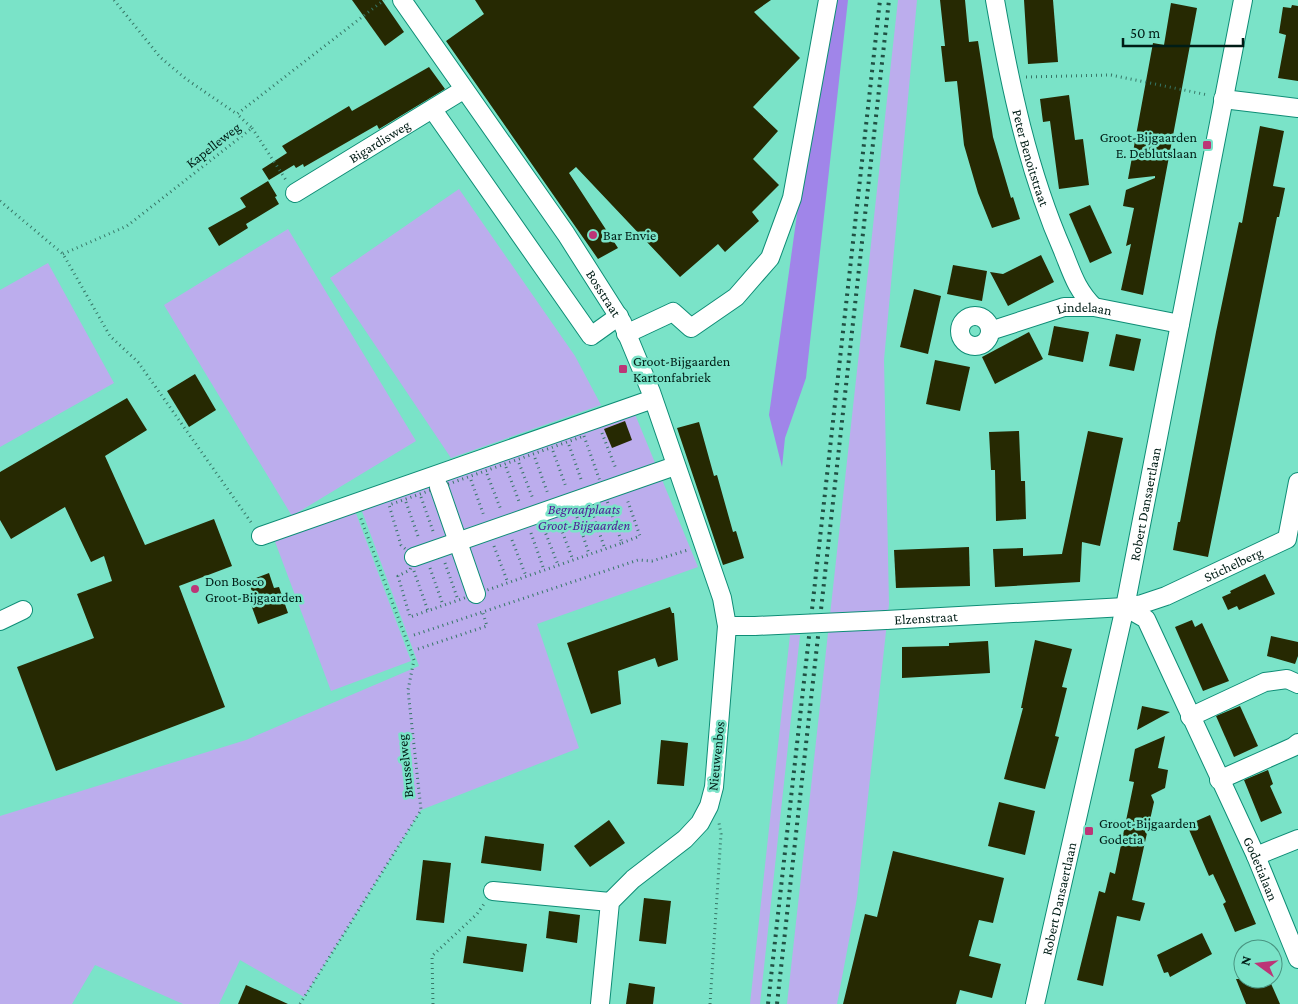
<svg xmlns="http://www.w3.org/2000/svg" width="1298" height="1004" font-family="'Crimson Pro',serif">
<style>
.green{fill:#bcaded}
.forest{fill:#a085e9}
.building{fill:#262902}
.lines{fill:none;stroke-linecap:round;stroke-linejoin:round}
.minor-casing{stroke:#0e8d76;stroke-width:20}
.path{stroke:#377767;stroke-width:3;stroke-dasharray:1 4;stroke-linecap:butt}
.minor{stroke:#fff;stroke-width:18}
.rail{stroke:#205144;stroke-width:4;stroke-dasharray:2.5 5;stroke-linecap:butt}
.minor-bridge-casing{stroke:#0e8d76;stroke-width:20;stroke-linecap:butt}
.minor-bridge{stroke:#fff;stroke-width:18}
.poi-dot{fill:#bc3577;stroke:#7ae3c8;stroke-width:2}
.labels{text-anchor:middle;stroke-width:5;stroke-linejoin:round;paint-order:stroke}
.poi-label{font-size:14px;fill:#001d16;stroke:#7ae3c8;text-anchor:start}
.street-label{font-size:14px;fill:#001d16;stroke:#7ae3c8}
.park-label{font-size:14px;font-style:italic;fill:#512298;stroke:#7ae3c8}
</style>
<rect width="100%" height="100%" fill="#7ae3c8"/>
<g class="green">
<path d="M898 0H917L884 360 889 604 857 898 837 1004H787Z"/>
<path d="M459 189 575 356 601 405 451 458 330 278Z"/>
<path d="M288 229 416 441 292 516 164 305Z"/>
<path d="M48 263 114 383 0 447V290Z"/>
<path d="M632 407 698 567 537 624 579 748 421 810 304 997 240 960 219 1004H183L95 965 72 1004H0V816L246 740 419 666 362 511Z"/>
<path d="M354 508 411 661 331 691 274 539Z"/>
<path d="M790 635H800L760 1004H750Z"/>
</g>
<path class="forest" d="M835 0H848L806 378 785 438 782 467 769 415 799 200Z"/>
<g class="building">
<path d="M352 0H382L404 32 385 46Z"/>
<path d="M475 0H771L754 12 800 58 753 107 778 131 753 159 779 185 752 212 759 221 725 252 718 244 680 277 576 167 569 173 618 248 598 259 446 41 484 14Z"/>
<path d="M940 0H965L969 42 978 41 993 137 1011 198 1013 197 1020 219 992 228 978 193 964 145 957 81 945 82 941 46H945Z"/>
<path d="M1024 0H1053L1058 62 1028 64Z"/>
<path d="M1171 3 1197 8 1143 295 1121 290 1131 244 1126 246 1134 208 1123 206 1126 190 1155 178V176L1128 179 1153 43 1164 45Z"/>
<path d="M1292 5 1298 6V81L1278 78 1286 35 1279 33 1283 7 1291 8Z"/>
<path d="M429 67 445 89 379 129 377 125 304 167 303 164 296 168 294 165 269 180 262 169 287 153 282 146 349 106 352 111Z"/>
<path d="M1069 95 1075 140 1083 139 1089 185 1059 189 1050 121 1043 122 1040 99Z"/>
<path d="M1260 126 1284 131 1273 186 1285 188 1279 217H1277L1208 557 1173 550 1178 522H1180L1216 332 1239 222 1242 223Z"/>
<path d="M268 181 277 196 275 197 279 204 246 224 248 228 219 246 208 228 246 207 240 198Z"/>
<path d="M1090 205 1112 253 1090 263 1069 214Z"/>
<path d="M1041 255 1054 282 1008 306 990 272 1003 274Z"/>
<path d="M953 265 987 271 982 301 947 294Z"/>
<path d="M914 289 941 296 928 354 900 347Z"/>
<path d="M1054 326 1089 332 1083 362 1048 355Z"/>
<path d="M1029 332 1043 359 995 384 982 357Z"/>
<path d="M1116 334 1141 339 1134 371 1109 366Z"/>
<path d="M935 360 970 367 960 411 926 404Z"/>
<path d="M195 374 216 410 189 427 167 391Z"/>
<path d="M127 398 147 430 105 456 145 545 214 519 232 566 179 586 225 707 56 771 17 667 94 638 77 594 112 581 104 556 91 562 65 507 11 539 0 520V472Z"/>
<path d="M625 421 632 440 612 448 604 429Z"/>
<path d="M699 422 714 476 717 475 733 532 736 531 744 558 723 565 677 428Z"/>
<path d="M1019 431 1021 481H1025L1026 519 996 521 995 470H991L989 432Z"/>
<path d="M1088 431 1123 438 1100 546 1082 542 1080 582 995 587 993 549 1023 548V556L1062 554Z"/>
<path d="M969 547 970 586 896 588 894 550Z"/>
<path d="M269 573 274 588 279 587 288 613 258 624 248 596 253 594 248 581Z"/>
<path d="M1265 574 1275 594 1239 610 1237 606 1228 610 1222 597 1231 593 1230 591Z"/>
<path d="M670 607 672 613H674L678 660 658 667 655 658 618 671 621 704 591 714 567 643Z"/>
<path d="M1192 620 1195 627 1202 623 1229 681 1203 691 1175 627Z"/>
<path d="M1271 636 1298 642V656L1295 664 1267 656Z"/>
<path d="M1035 640 1072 649 1062 687 1067 688 1055 736 1059 737 1045 789 1004 779 1023 708H1021Z"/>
<path d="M988 641 990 673 902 678V647L949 646V643Z"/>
<path d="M1142 706 1170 712 1137 730Z"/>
<path d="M1240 706 1258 746 1234 757 1216 716Z"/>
<path d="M1165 736 1158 768 1168 770 1165 788 1151 795 1154 802 1132 900 1145 903 1140 921 1117 916 1103 986 1077 980 1099 891 1105 893 1110 872 1115 874 1134 782 1129 781 1135 749Z"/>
<path d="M661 740 688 743 684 786 657 784Z"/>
<path d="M1268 770 1273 784 1270 786 1282 813 1261 822 1244 780Z"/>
<path d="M999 802 1035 811 1025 855 988 846Z"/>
<path d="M1210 815 1256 924 1235 932 1223 904 1226 902 1213 874 1209 876 1187 825Z"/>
<path d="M609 820 625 843 590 867 574 846Z"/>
<path d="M485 836 544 844 541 871 481 863Z"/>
<path d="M893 851 1004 878 993 923 979 920 969 956 1001 964 992 998 960 990 956 1004H843L865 914 877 917Z"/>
<path d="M423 860 451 863 444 923 416 920Z"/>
<path d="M644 898 671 901 666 944 639 941Z"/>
<path d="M549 911 580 915 577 943 546 938Z"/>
<path d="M1202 933 1212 954 1170 977 1168 972 1164 973 1157 955Z"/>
<path d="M467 936 527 944 523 972 463 963Z"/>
<path d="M1236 979H1269L1280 1004H1246Z"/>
<path d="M629 983 655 987 653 1004H626Z"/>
<path d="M246 985 288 1004H238Z"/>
</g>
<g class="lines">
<defs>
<g id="minor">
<path id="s1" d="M402 0 566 234 622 322 651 392 722 598 727 626 714 787 709 806 700 823 685 839 633 879 610 902 600 1004"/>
<path id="s2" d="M995 0C1010 85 1028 171 1063 251 1072 273 1076 289 1094 307"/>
<path d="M1223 99 1298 108"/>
<path d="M433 110 591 336 619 316"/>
<path id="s3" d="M295 193 463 90"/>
<circle cx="975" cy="331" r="15"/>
<path id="s4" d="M990 331 1064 307H1094L1180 324"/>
<path d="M626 334 673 312 691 328 736 297 770 258 792 198 828 0"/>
<path d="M439 487 476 594"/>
<path d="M261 536 653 399"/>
<path d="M414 557 675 466"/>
<path id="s5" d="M1125 607 1146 619 1256 856 1298 959"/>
<path id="s6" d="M886 620 1125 607 1142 604 1166 596 1287 539 1298 482"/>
<path d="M0 621 23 610"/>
<path d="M727 626H755"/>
<path d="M1190 717 1265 682 1287 679 1298 684"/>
<path d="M1219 780 1293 747 1298 743"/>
<path d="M1256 856 1298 839"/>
<path d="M493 891 610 902"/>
<path id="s7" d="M1035 1004 1125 607 1243 0"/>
</g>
</defs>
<use href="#minor" class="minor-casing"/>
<g class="path">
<path d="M114 0 160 57 186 79 237 114"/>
<path d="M1026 77 1111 75 1208 95"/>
<path d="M252 128 286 180"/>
<path d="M0 201 63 254 110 336 138 362 253 525"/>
<path d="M63 254 127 226 252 128 237 114 384 0"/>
<path d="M602 433 616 469"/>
<path d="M584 436 622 543 410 617 398 576 410 570 414 557 401 545 389 505Z"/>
<path d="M569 445 582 482"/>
<path d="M553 451 566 487"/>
<path d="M535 458 548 494"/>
<path d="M519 463 533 499"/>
<path d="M506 467 520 504"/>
<path d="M487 474 501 510"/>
<path d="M471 480 484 516"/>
<path d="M421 497 434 534"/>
<path d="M406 502 419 539"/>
<path d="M592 512 605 549"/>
<path d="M577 517 589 554"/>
<path d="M559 523 573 560"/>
<path d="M544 529 558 565"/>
<path d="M531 533 544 570"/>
<path d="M512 540 526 576"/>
<path d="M622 543 640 536 627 499"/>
<path d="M494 546 508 583"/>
<path d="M445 563 458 600"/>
<path d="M430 568 443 605"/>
<path d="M414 571 428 611"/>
<path d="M414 635 638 560 652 561 688 550"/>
<path d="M418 649 487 626 482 610"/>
<path d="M300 1004 421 810 408 690 414 660 360 516"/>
<path d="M433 1004 432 956 477 914 484 904"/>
<path d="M710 1004 721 834 719 823"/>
</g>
<use href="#minor" class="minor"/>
<g class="rail">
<path d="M768 1004 880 0"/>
<path d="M777 1004 889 0"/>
</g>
<defs>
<path id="minor-bridge" d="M755 626 886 620"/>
</defs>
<use href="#minor-bridge" class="minor-bridge-casing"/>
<use href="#minor-bridge" class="minor-bridge"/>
</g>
<g class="poi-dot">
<rect x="1202" y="140" width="10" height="10" rx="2.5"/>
<circle cx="593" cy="235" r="5"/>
<rect x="618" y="364" width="10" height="10" rx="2.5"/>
<circle cx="195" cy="589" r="5"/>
<rect x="1084" y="826" width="10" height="10" rx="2.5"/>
</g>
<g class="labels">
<g class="poi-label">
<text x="1197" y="142" text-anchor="end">Groot-Bijgaarden<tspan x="1197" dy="16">E. Deblutslaan</tspan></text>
<text x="603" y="240">Bar Envie</text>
<text x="633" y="366">Groot-Bijgaarden<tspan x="633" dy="16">Kartonfabriek</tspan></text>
<text x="205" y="586">Don Bosco<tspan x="205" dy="16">Groot-Bijgaarden</tspan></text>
<text x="1099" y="828">Groot-Bijgaarden<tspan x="1099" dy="16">Godetia</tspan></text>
</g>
<g class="street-label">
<text dy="5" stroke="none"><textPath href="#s3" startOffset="99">Bigardisweg</textPath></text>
<text transform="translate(213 145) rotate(-38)" y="5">Kapelleweg</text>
<text dy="5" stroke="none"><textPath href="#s2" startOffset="162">Peter Benoitstraat</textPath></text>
<text dy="5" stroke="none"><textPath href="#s1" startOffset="356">Bosstraat</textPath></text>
<text dy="5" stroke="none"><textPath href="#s4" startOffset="98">Lindelaan</textPath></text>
<text dy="5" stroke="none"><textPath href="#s7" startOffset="512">Robert Dansaertlaan</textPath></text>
<text dy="5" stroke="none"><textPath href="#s6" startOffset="356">Stichelberg</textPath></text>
<text dy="5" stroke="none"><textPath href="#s6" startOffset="40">Elzenstraat</textPath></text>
<text transform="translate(716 756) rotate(-84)" y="5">Nieuwenbos</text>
<text transform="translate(405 766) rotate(-96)" y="5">Brusselweg</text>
<text dy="5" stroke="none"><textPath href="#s5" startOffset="299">Godetialaan</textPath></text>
<text dy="5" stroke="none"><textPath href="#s7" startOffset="108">Robert Dansaertlaan</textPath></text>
</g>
<g class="park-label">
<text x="584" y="514">Begraafplaats<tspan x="584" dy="16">Groot-Bijgaarden</tspan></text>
</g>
</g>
<g transform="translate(1258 964) rotate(285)"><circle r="24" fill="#7ae3c8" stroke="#499481"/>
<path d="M0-4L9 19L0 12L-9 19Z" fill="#bc3577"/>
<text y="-8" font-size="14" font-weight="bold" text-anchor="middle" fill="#001d16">N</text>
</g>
<path d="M1123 38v8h120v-8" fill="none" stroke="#001d16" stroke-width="2.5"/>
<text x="1130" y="38" font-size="15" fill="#001d16" stroke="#7ae3c8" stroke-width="4" paint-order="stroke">50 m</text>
</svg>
